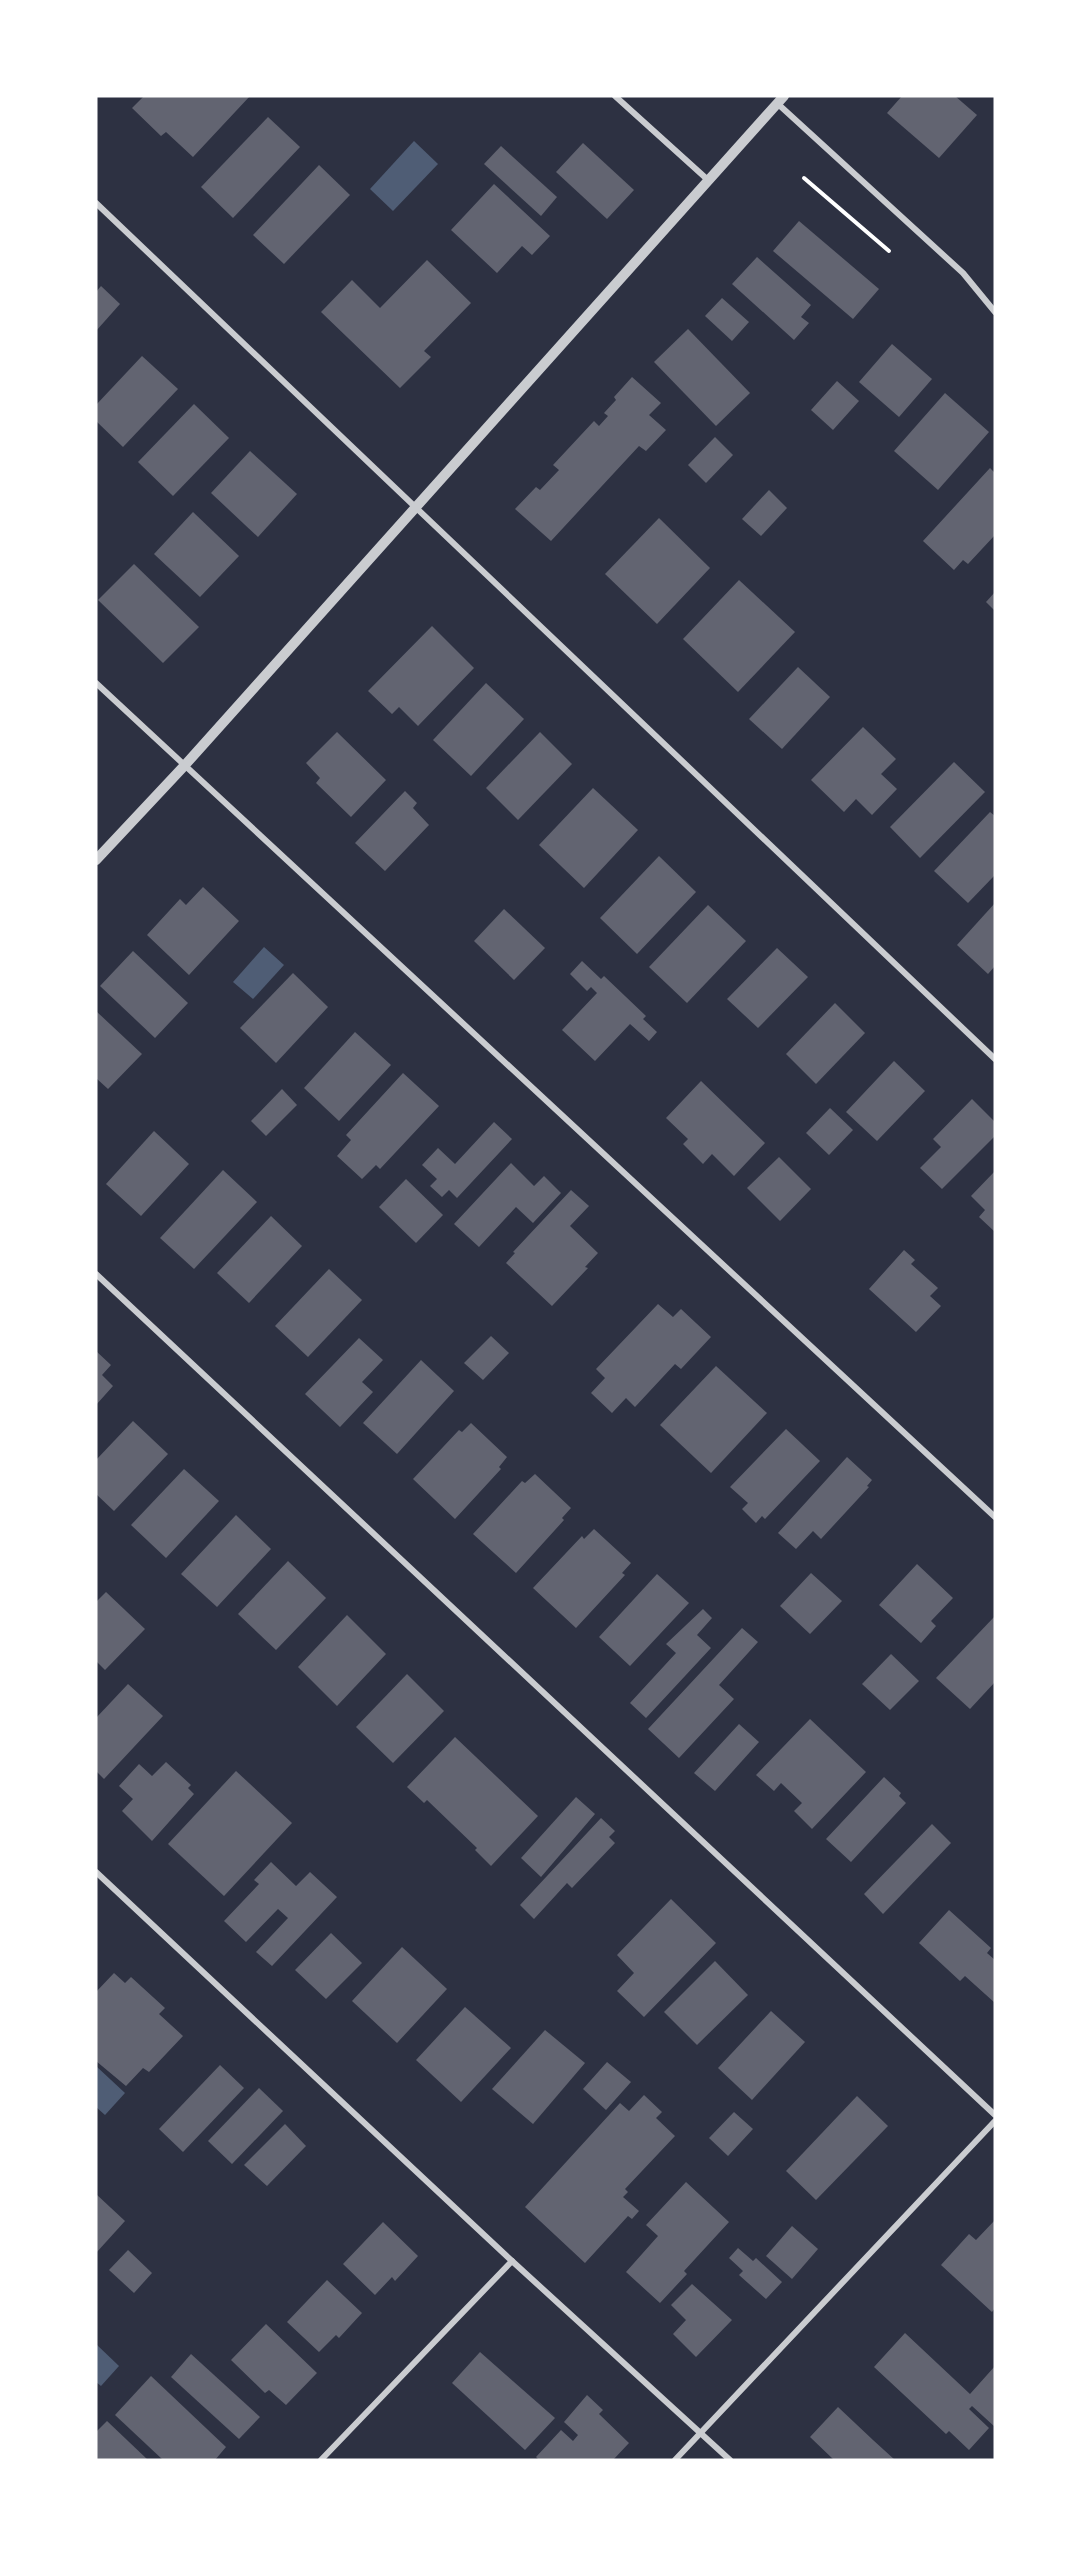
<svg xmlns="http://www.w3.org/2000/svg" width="1091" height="2556" font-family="'Noto Sans',sans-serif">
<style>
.water{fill:#4f5d75}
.building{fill:#626471}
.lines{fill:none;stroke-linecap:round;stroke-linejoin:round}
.path{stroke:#fff;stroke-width:4}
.minor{stroke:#caccd0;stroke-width:6}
.tertiary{stroke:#caccd0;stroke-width:10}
</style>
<rect width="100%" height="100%" fill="#2d3142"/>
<g class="water">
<path d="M414 141 438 164 393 211 370 189Z"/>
<path d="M264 947 284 965 253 999 233 982Z"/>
<path d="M96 2066 125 2093 105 2115 96 2107Z"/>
<path d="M96 2344 119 2366 101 2386 96 2382Z"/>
</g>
<g class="building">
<path d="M144 96H250L193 157 166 132 161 136 132 108Z"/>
<path d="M902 96H955L977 115 939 158 887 113Z"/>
<path d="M268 117 300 147 233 218 201 187Z"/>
<path d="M583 143 634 190 607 219 556 172Z"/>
<path d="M501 146 557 197 541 216 484 164Z"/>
<path d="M319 165 350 195 284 264 253 235Z"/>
<path d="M494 184 550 236 532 255 522 246 497 273 451 230Z"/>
<path d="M799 221 879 289 853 319 773 251Z"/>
<path d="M757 257 811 305 801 317 809 323 794 340 732 284Z"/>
<path d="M427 260 471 303 424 351 431 357 400 388 321 312 352 280 380 308Z"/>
<path d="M101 286 120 304 96 331V292Z"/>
<path d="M722 298 749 322 732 341 705 316Z"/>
<path d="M688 329 750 393 716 426 654 362Z"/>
<path d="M892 344 932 379 899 417 859 382Z"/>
<path d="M142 356 178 389 123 447 96 421V405Z"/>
<path d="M632 377 661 403 649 415 666 430 646 451 639 446 551 541 515 509 536 487 540 490 559 470 553 465 594 421 599 426 608 416 604 413 616 400 614 397Z"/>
<path d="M837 381 859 401 833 430 811 410Z"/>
<path d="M945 393 989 432 938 490 894 451Z"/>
<path d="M194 404 229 438 173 496 138 462Z"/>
<path d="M715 437 733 455 706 483 688 465Z"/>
<path d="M250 451 297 494 258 537 211 493Z"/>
<path d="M990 468 995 473V535L968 564 963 560 954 570 923 541Z"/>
<path d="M769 490 787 508 761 536 742 519Z"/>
<path d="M193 512 239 556 200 597 154 554Z"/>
<path d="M659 518 710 568 657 624 605 574Z"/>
<path d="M134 564 199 627 163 663 98 600Z"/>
<path d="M739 580 795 632 738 692 683 639Z"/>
<path d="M995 592V611L986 602Z"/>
<path d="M432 626 474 668 418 726 399 707 392 714 368 691Z"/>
<path d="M798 667 830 697 782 749 749 719Z"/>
<path d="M486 683 524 719 471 776 433 740Z"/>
<path d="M863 727 896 759 881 774 897 789 872 815 856 799 844 812 811 780Z"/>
<path d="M337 732 386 780 351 817 316 783 320 778 306 763Z"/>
<path d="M540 732 572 764 518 820 486 788Z"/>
<path d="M954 762 985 792 920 858 890 827Z"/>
<path d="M593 788 638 830 584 888 539 845Z"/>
<path d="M405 791 417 803 413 808 429 825 385 871 355 843Z"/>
<path d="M990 812 995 816V875L968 903 934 871Z"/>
<path d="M659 856 696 892 637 954 600 918Z"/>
<path d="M203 887 239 921 189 975 147 935 180 899 186 905Z"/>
<path d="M995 903V966L988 974 957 945Z"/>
<path d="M708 905 746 941 687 1003 649 967Z"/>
<path d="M504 909 545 948 514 980 474 941Z"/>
<path d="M777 948 808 977 758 1028 727 999Z"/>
<path d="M133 951 188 1003 155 1038 100 986Z"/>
<path d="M582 961 601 979 604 976 646 1016 643 1019 657 1032 649 1041 630 1024 595 1061 562 1030 597 993 591 987 587 991 570 974Z"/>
<path d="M293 973 328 1007 276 1063 240 1028Z"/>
<path d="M835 1003 865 1033 816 1084 786 1054Z"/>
<path d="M96 1011 142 1054 108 1089 96 1078Z"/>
<path d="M355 1032 391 1065 339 1121 304 1088Z"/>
<path d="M894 1061 925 1091 877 1141 846 1112Z"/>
<path d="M403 1073 439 1106 380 1169 376 1165 362 1179 337 1156 351 1140 346 1135Z"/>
<path d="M701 1081 765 1143 734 1176 712 1154 703 1164 683 1144 688 1139 666 1118Z"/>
<path d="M282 1089 297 1105 266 1136 251 1121Z"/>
<path d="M972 1099 995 1122V1136L942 1189 920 1168 941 1147 933 1139Z"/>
<path d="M830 1108 853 1130 829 1155 806 1133Z"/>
<path d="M494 1122 512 1139 457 1198 449 1190 442 1197 430 1186 437 1179 422 1165 438 1148 455 1164Z"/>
<path d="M154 1131 189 1164 141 1216 106 1184Z"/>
<path d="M779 1157 811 1189 780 1221 747 1188Z"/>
<path d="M511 1163 534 1186 544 1176 561 1193 533 1223 516 1207 479 1247 454 1224Z"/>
<path d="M223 1170 257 1202 194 1269 160 1238Z"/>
<path d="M995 1171V1232L979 1217 985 1210 971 1196Z"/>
<path d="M406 1179 443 1215 416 1243 379 1207Z"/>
<path d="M571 1190 589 1206 570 1226 598 1253 585 1267 588 1268 552 1306 506 1263 515 1253 513 1252Z"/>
<path d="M271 1216 302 1246 249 1303 217 1273Z"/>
<path d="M904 1250 915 1260 911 1264 938 1288 930 1296 941 1306 916 1332 869 1289Z"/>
<path d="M329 1269 362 1300 308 1357 275 1326Z"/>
<path d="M658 1304 673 1317 681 1309 711 1337 681 1369 675 1364 635 1407 626 1398 612 1413 591 1393 605 1378 596 1369Z"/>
<path d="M491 1336 509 1353 483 1380 464 1363Z"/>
<path d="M359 1338 383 1360 362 1382 373 1392 340 1427 305 1394Z"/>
<path d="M96 1351 111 1365 102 1375 113 1386 96 1405Z"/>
<path d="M421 1360 454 1391 397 1454 363 1423Z"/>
<path d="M716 1366 767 1413 711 1473 660 1425Z"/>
<path d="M133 1421 168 1454 114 1511 96 1494V1460Z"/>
<path d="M471 1423 507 1457 499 1467 501 1469 455 1519 413 1479 459 1430 462 1432Z"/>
<path d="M786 1429 820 1461 765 1519 762 1516 756 1523 742 1509 748 1503 730 1487Z"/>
<path d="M847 1457 872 1480 867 1486 869 1487 821 1539 813 1531 796 1549 778 1533Z"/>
<path d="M184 1469 219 1501 166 1558 131 1525Z"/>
<path d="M535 1474 571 1508 562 1518 564 1520 516 1573 473 1534 522 1481 525 1483Z"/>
<path d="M236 1515 271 1549 217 1607 181 1574Z"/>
<path d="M594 1529 631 1563 622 1573 625 1575 576 1628 533 1588 582 1536 584 1539Z"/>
<path d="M288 1561 326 1598 276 1650 238 1614Z"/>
<path d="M917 1564 953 1598 931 1621 936 1626 921 1643 879 1605Z"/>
<path d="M811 1573 842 1601 810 1634 780 1606Z"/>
<path d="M657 1574 689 1603 630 1666 599 1637Z"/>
<path d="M106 1592 145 1629 105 1670 96 1661V1602Z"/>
<path d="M703 1609 712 1618 697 1635 711 1648 646 1718 630 1703 676 1653 666 1644Z"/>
<path d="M347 1615 386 1654 337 1706 298 1667Z"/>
<path d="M995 1616V1682L970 1709 936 1678Z"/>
<path d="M742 1628 758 1642 719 1685 734 1699 679 1758 648 1729Z"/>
<path d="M891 1654 919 1681 890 1710 862 1684Z"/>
<path d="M407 1674 444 1711 393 1763 356 1727Z"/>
<path d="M128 1684 163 1716 104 1779 96 1771V1718Z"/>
<path d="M810 1719 866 1772 812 1829 794 1811 802 1803 781 1783 774 1791 756 1775Z"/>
<path d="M739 1724 759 1742 715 1791 694 1773Z"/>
<path d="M455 1737 538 1816 491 1866 475 1850 477 1848 427 1800 424 1803 407 1787Z"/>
<path d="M166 1762 191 1785 188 1788 194 1794 152 1841 122 1811 133 1799 119 1786 139 1764 152 1776Z"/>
<path d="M236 1771 292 1823 224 1896 168 1844Z"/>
<path d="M884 1777 901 1793 899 1796 906 1803 851 1862 826 1839Z"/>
<path d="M576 1797 595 1814 541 1877 521 1858Z"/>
<path d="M601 1818 615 1831 609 1837 615 1843 572 1888 567 1883 534 1919 520 1905Z"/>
<path d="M932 1824 951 1843 883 1914 864 1894Z"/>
<path d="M271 1862 296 1886 310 1872 337 1897 272 1966 256 1952 288 1918 278 1909 246 1942 224 1921 259 1884 254 1880Z"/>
<path d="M671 1899 716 1943 644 2017 617 1991 634 1973 617 1955Z"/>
<path d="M949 1910 991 1948 987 1953 995 1960V2003L965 1976 960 1981 919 1943Z"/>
<path d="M331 1933 362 1963 326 1999 295 1970Z"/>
<path d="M402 1947 447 1989 397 2043 352 2001Z"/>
<path d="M715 1961 748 1995 697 2045 664 2012Z"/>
<path d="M114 1973 125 1983 131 1977 165 2008 159 2014 183 2036 149 2072 143 2068 126 2086 96 2061V1992Z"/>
<path d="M465 2007 511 2048 461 2102 416 2060Z"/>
<path d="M771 2011 805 2042 752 2100 718 2068Z"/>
<path d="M545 2030 585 2063 533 2124 492 2089Z"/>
<path d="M607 2062 631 2082 606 2110 583 2089Z"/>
<path d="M220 2065 244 2088 183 2152 159 2129Z"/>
<path d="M259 2088 283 2111 232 2164 208 2141Z"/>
<path d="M644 2095 662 2112 656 2118 675 2136 625 2189 628 2192 623 2197 639 2211 632 2219 628 2216 585 2263 525 2207 620 2103 629 2111Z"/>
<path d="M857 2096 888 2126 816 2200 786 2171Z"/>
<path d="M734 2112 753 2129 728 2156 709 2138Z"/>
<path d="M285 2124 306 2146 267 2186 244 2165Z"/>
<path d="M686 2182 729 2222 684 2271 687 2274 660 2303 626 2272 658 2236 646 2225Z"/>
<path d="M96 2194 125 2221 96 2253Z"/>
<path d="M995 2220V2308L992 2312 941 2265 969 2234 976 2240Z"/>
<path d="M383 2222 418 2256 395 2281 392 2277 375 2295 343 2264Z"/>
<path d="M792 2226 818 2249 792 2279 766 2256Z"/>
<path d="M738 2248 753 2261 756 2258 782 2282 766 2299 739 2275 743 2271 729 2258Z"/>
<path d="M128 2250 152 2273 134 2293 109 2270Z"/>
<path d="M327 2280 362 2313 339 2338 336 2335 319 2352 287 2322Z"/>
<path d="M692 2284 732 2320 696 2357 673 2334 686 2320 671 2305Z"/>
<path d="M266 2324 317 2373 286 2405 269 2390 265 2393 231 2360Z"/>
<path d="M905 2333 970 2394 995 2366V2427L972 2406 969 2409 989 2428 969 2450 949 2431 946 2434 874 2367Z"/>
<path d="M480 2352 555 2418 525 2450 452 2383Z"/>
<path d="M191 2354 260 2417 239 2439 171 2377Z"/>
<path d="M151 2376 226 2447 215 2460H163L115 2415Z"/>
<path d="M587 2395 603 2410 599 2414 629 2443 613 2460H539L536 2457 561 2430 573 2441 578 2435 564 2422Z"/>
<path d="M838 2407 873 2440 895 2460H834L810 2437Z"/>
<path d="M107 2421 148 2460H96V2432Z"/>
</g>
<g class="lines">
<path class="path" d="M804 178 889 251"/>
<g class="minor">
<path d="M615 96 708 180"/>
<path d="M778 104 963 273 995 312"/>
<path d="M96 203 995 1059"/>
<path d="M96 683 995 1517"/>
<path d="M96 1274 995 2115"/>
<path d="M96 1872 512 2261 730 2460"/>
<path d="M321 2460 512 2261"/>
<path d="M675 2460 995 2121"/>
</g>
<path class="tertiary" d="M96 860 185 765 784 96"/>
</g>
<rect width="1091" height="2556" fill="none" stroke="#ffffff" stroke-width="195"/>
</svg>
